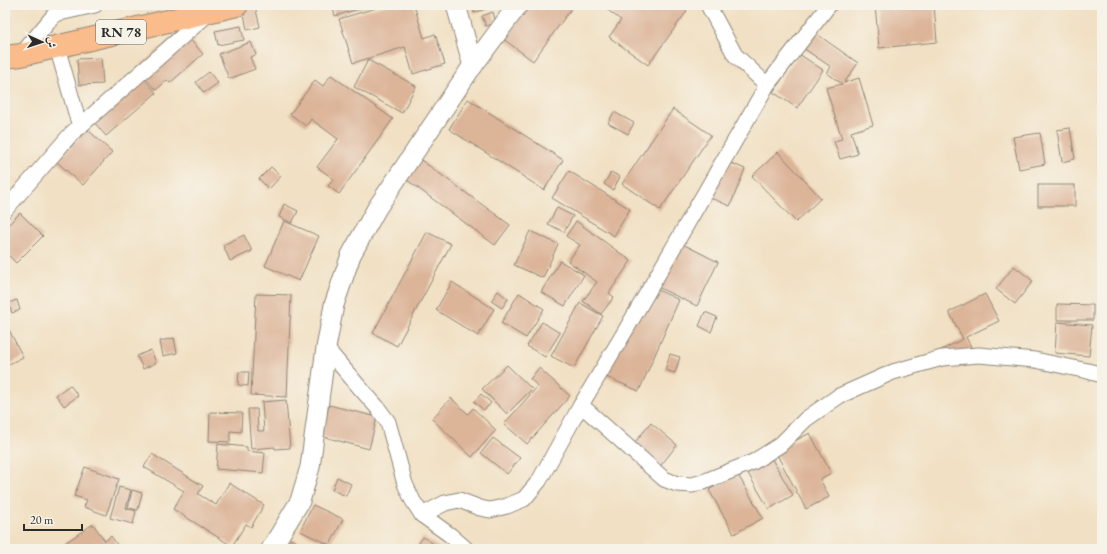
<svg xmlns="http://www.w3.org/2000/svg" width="1107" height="554" font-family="'EB Garamond',Amiri,serif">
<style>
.building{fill:#dcb498}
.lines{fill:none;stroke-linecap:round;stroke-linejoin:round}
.minor-casing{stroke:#8e8677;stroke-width:17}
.tertiary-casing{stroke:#8e8677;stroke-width:21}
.primary-casing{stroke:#8e8677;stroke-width:24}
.minor{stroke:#fff;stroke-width:15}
.tertiary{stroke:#fff;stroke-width:19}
.primary{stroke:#fabc8b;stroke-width:22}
.labels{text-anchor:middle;stroke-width:3;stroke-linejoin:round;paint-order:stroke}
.shield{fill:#f7f3e8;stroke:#686764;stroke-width:1}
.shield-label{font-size:14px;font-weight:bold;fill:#2b2b2b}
</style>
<rect width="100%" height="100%" fill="#f7f3e8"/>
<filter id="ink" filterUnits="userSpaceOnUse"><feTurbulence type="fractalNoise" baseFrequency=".025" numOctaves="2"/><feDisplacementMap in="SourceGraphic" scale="8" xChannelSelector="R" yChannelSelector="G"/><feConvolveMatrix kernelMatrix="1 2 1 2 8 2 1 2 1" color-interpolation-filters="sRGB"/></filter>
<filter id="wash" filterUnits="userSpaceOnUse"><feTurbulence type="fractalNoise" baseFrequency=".012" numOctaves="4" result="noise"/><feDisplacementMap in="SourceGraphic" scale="16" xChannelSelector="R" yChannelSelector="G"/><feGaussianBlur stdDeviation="0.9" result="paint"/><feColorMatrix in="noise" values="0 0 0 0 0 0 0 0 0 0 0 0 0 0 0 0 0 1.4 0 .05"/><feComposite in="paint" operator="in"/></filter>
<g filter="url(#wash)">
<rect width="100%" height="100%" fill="#f1e0c3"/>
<g id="blocks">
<g class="building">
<path d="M332 5H372L335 16Z"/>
<path d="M386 5H414L424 38 435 34 445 64 413 74 405 47 353 63 339 19Z"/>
<path d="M472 5H497L474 13Z"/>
<path d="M519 5H574L533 61 498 35Z"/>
<path d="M601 5H678L687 11 648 65 609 37 621 20Z"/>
<path d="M875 5H934L937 42 879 48Z"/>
<path d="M255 6 260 27 247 30 243 8Z"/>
<path d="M493 12 496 23 486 26 482 16Z"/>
<path d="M241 26 244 40 218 45 215 31Z"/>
<path d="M181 29 203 54 170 83 167 80 156 90 137 69Z"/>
<path d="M811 30 858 63 844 83 859 78 873 125 851 132 858 154 840 159 834 141 842 139 826 88 842 84 827 73 831 67 800 46Z"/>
<path d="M251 42 256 55 250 57 255 69 229 79 219 54Z"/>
<path d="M799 54 823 70 797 108 773 92Z"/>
<path d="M101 58 103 84 79 85 77 59Z"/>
<path d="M368 60 416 86 402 113 354 87Z"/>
<path d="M138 72 156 93 106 136 88 115Z"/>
<path d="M209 72 218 83 204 93 196 82Z"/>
<path d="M331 75 393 119 339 194 328 186 334 179 317 167 338 139 311 119 306 126 290 114 315 80 323 86Z"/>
<path d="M468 99 563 160 544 190 449 129Z"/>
<path d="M673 109 711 135 660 210 622 184Z"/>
<path d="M614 112 634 123 628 134 608 123Z"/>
<path d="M1070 128 1075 159 1062 162 1057 130Z"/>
<path d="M87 129 112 152 83 185 57 162Z"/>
<path d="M1040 133 1045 164 1019 169 1013 137Z"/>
<path d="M778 152 821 198 796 222 752 176Z"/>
<path d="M717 157 745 169 730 206 701 194Z"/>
<path d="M421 160 510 225 495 245 407 180Z"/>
<path d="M271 167 281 176 269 189 259 179Z"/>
<path d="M569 171 630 209 614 236 552 198Z"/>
<path d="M611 172 620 177 613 190 604 184Z"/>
<rect x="1038" y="185" width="37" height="21"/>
<path d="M284 204 298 211 292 223 279 217Z"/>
<path d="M557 208 573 216 564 232 548 224Z"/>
<path d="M20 213 43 236 16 263 5 252V228Z"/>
<path d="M284 221 319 236 299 281 265 266Z"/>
<path d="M576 221 631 261 609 293 614 297 601 314 583 301 597 282 568 261 580 245 566 236Z"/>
<path d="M530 231 558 244 543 278 514 265Z"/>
<path d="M427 232 451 244 397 346 373 333Z"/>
<path d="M244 235 252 251 230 261 223 245Z"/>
<path d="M673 239 718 262 697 306 651 284Z"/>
<path d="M560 261 584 275 565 306 541 292Z"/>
<path d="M1014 266 1033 281 1015 304 996 289Z"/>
<path d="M452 282 494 309 478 336 436 310Z"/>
<path d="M645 284 679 300 639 391 604 376Z"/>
<path d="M498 291 508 299 502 308 491 301Z"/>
<path d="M519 293 544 309 526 338 501 323Z"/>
<path d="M256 294 291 295 287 397 251 395Z"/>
<path d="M985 294 999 321 966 337 973 351H939L963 339 949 312Z"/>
<path d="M17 300 20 310 12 313 9 303Z"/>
<path d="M580 303 603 316 574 368 551 356Z"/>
<path d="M1057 304 1093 305V320H1057Z"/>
<path d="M705 312 717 317 711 332 699 326Z"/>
<path d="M542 322 560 333 545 357 527 346Z"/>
<path d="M1057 322 1092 325 1089 356 1055 353Z"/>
<path d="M8 328 23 357 5 366V330Z"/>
<path d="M174 338 177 353 163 356 160 341Z"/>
<path d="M151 350 156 363 143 369 137 356Z"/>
<path d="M670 354 680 357 675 373 665 370Z"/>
<path d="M507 365 532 389 507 414 482 389Z"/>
<path d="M539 368 570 396 527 444 504 424 538 386 530 379Z"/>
<path d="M239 372H249L248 386 238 385Z"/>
<path d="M70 385 78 396 64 406 56 395Z"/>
<path d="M481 394 491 403 484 410 474 402Z"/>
<path d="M451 398 468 414 473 408 496 430 472 457 432 419Z"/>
<path d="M286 400 290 448 275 449V447L251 449 248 409H257L258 431H264L262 402Z"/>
<path d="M329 405 377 417 369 449 321 436Z"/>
<path d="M210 412 242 413 241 432 230 431V442L209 441Z"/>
<path d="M651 423 677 445 658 469 631 447Z"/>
<path d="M810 433 831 473 820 479 829 497 806 509 775 451Z"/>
<path d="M493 438 520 458 507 474 481 453Z"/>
<path d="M218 444 247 447V451L265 453 263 473 216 469Z"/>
<path d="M152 454 203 486 198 494 216 505 229 483 264 505 251 527 246 524 232 546 173 509 184 491 144 467Z"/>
<path d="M770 456 793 495 769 509 746 470Z"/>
<path d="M85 467 119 479 106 515 84 507 87 500 74 496Z"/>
<path d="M737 473 763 518 734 534 709 490Z"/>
<path d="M337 477 351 484 346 496 332 490Z"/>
<path d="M119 487 131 490 126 508 136 511 133 524 110 518Z"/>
<path d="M132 490 142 493 138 510 128 508Z"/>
<path d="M313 505 343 519 330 545 300 531Z"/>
<path d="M93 524 105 541 111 536 120 549H69L65 543Z"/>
<path d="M423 537 442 549H415Z"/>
<path d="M291 539 308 548V549H285Z"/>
</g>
</g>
</g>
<g filter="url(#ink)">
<use href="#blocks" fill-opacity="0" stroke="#8e8677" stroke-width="1"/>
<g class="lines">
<defs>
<g id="minor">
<path d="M708 5 735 55 767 85"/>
<path d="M57 47 80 127"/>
<path d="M21 55 55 14 95 5"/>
<path d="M5 210 71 134 209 13"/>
<path d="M326 348 361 389 377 407 388 422 405 484 413 501 422 515 450 535 466 549"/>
<path d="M581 405 664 479 677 484 692 485 703 482 753 462 780 445 806 419 839 396 893 372 942 358 979 355 1035 360 1088 371 1102 375"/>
<path d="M422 515 445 503 459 500 480 508 490 510 507 506 524 499 539 481 581 405 627 328 767 85 829 5"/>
</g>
<g id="tertiary">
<path d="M456 5 473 66"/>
<path d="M271 549 300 501 310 467 326 348 334 305 351 255 377 208 469 71 518 5"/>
</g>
<path id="primary" d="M5 57 21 55 237 5"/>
</defs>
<use href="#minor" class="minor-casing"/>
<use href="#tertiary" class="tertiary-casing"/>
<use href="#primary" class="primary-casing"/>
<use href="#minor" class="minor"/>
<use href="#tertiary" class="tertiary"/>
<use href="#primary" class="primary"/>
</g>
</g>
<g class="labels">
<rect class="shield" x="96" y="20" width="50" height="24" rx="3"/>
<g class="shield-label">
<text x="121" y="37">RN 78</text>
</g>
</g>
<rect width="1107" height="554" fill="none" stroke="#f7f3e8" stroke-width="20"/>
<g transform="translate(42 42) rotate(93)" stroke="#f7f3e8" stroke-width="3" paint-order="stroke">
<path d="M0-3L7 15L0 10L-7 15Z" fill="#2b2b2b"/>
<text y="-6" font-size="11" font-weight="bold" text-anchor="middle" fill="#2b2b2b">ش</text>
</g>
<path d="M24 524v6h58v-6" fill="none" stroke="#2b2b2b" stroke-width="2"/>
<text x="30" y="524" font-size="12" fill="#2b2b2b" stroke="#f7f3e8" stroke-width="3" paint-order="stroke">20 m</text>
</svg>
